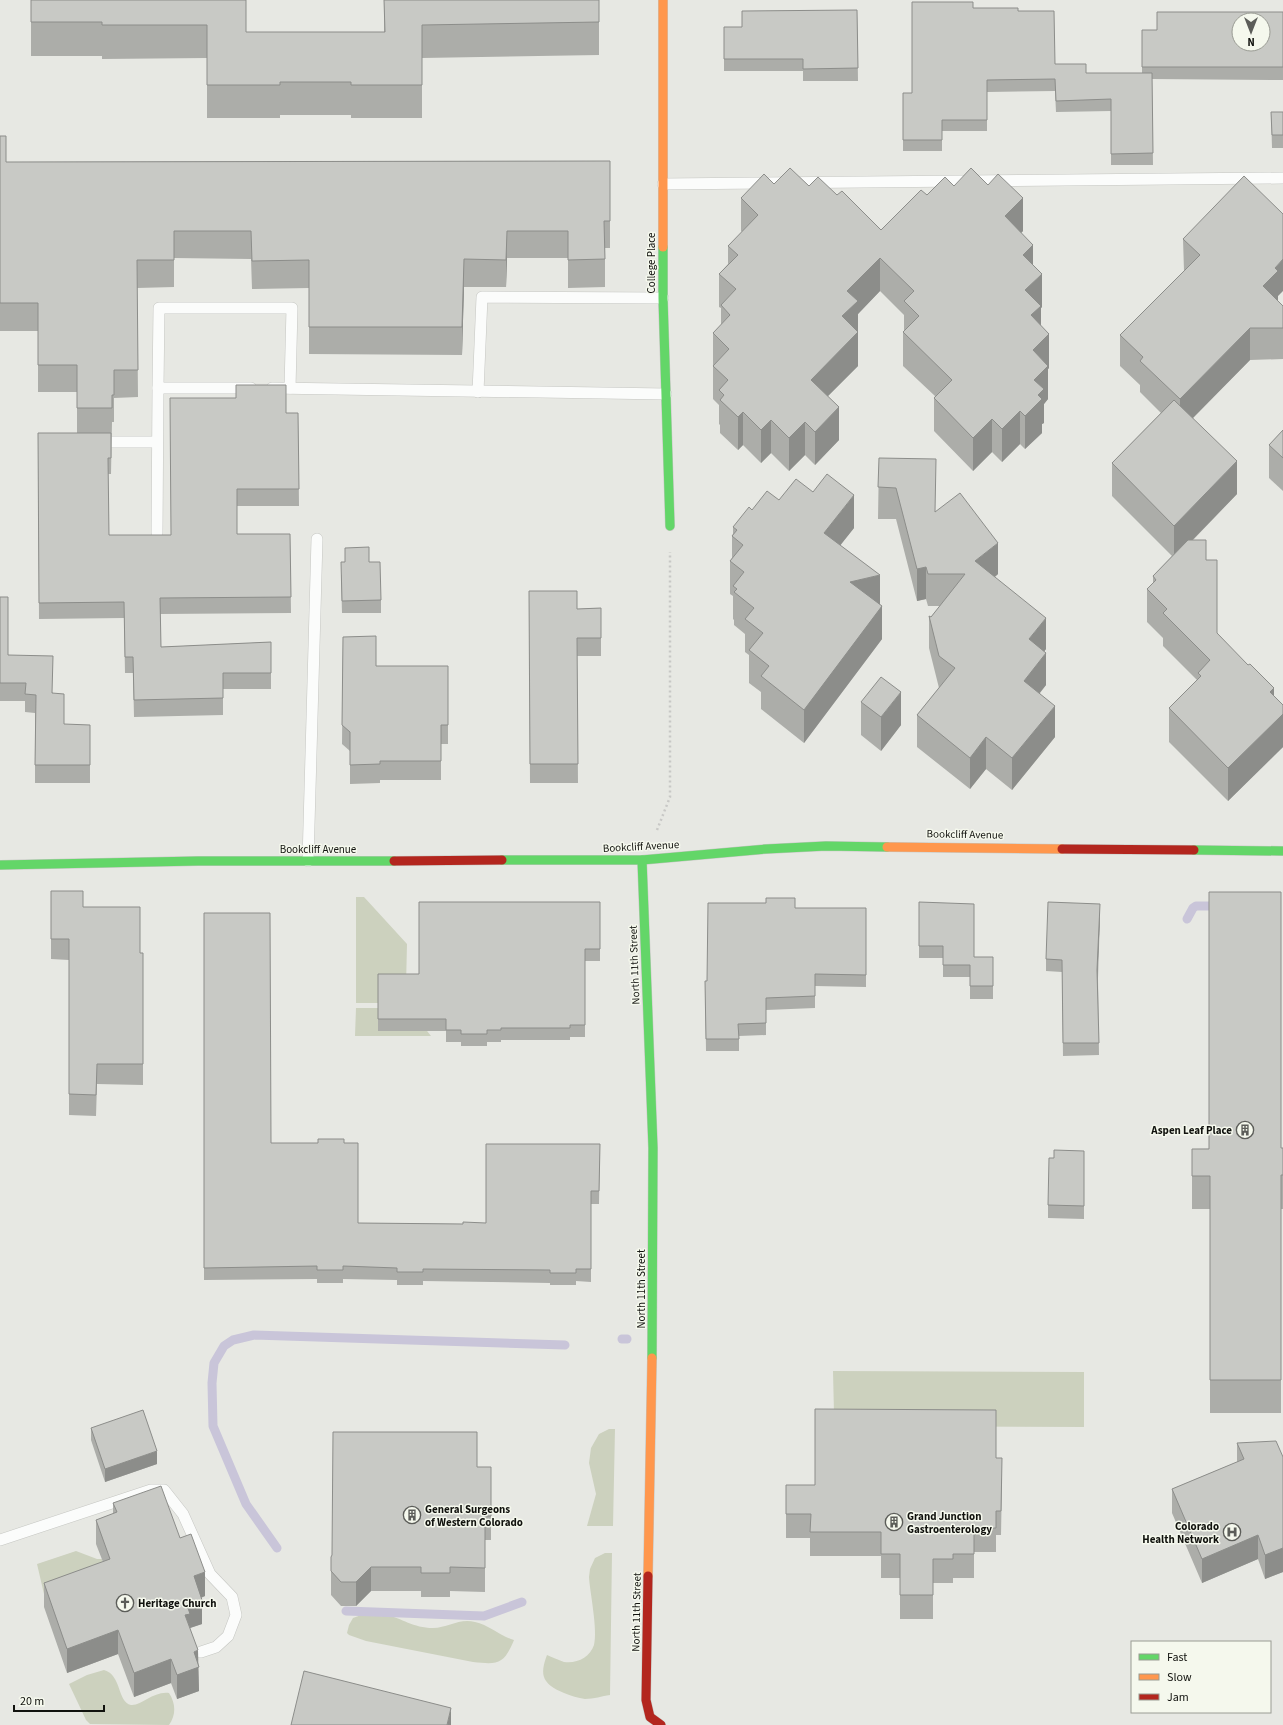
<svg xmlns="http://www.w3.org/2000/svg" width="1283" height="1725" font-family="'Source Sans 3',sans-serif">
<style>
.green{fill:#ccd1be}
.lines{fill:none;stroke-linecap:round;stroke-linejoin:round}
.stream{stroke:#c9c5d9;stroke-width:9}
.lane-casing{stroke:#c5c6c2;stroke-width:12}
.fast-casing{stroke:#c5c6c2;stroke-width:10}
.slow-casing{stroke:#c5c6c2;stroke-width:10}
.jam-casing{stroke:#c5c6c2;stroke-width:10}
.path{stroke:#c8c8c6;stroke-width:2.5;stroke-dasharray:2 3;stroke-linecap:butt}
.lane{stroke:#fbfcfb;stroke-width:11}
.fast{stroke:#63d668;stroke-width:9}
.slow{stroke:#ff974d;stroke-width:9}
.jam{stroke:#b3261e;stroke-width:9}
.wall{fill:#acada9}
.shaded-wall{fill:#8c8d8a}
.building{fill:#c8c9c5;stroke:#8c8d8a;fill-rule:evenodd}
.labels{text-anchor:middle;stroke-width:3;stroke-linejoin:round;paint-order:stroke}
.street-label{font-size:11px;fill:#11120e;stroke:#f5f8ed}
.poi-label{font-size:11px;font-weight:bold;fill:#11120e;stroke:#f5f8ed;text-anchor:start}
</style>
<rect width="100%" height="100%" fill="#e7e8e3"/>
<g class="green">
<path d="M356 897H364L407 944 406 986H378V1003H356Z"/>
<path d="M356 1008H409L431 1036H355Z"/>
<path d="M833 1371 1084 1372V1427L840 1426 834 1414Z"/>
<path d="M609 1429H615L613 1526H587L596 1494 589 1463 591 1448 599 1434Z"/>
<path d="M76 1551 97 1559H102L104 1565 44 1594 37 1564Z"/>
<path d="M605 1553H612L610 1695C602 1696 594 1699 585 1699 578 1698 571 1696 564 1693 543 1684 539 1676 547 1655 552 1657 558 1660 564 1662 577 1664 590 1657 594 1645 598 1630 590 1593 589 1577L590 1569 595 1558Z"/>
<path d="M364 1614C371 1614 379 1613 386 1615 402 1618 413 1628 433 1628 448 1628 459 1618 475 1622 489 1625 500 1636 514 1640 504 1664 499 1665 473 1662L366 1641 349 1635 347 1633 349 1625 353 1618Z"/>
<path d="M104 1670C122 1675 117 1702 131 1705 142 1706 153 1691 169 1693 176 1704 176 1715 169 1725L90 1724 86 1720 69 1684 87 1675Z"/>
</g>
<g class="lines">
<g class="stream">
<path d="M1187 919 1193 908 1196 906H1220"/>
<path d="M622 1339H627"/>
<path d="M277 1548 246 1504 213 1426 212 1383 214 1363 224 1346 233 1340 254 1335 565 1345"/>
<path d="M346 1611 484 1616 522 1602"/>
</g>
<defs>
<g id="lane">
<path d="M663 184 1283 178"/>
<path d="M251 388H158L159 308H292L290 388"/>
<path d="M272 388 666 394"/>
<path d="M478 392 482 297 663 298"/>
<path d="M98 442H157"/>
<path d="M157 533 158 388"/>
<path d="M308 861 317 539"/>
<path d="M0 1540 151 1490H164L183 1514 210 1574 232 1597 236 1615 228 1636 216 1647 201 1652"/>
</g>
<g id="fast">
<path d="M663 247V298L670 526"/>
<path d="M1194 850 1283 851"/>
<path d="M502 860H642L766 849 826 846 887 847"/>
<path d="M642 860 653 1148 652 1358"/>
<path d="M0 865 198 861H394"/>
</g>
<g id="slow">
<path d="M663 0V247"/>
<path d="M887 847 1062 849"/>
<path d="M648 1576 652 1358"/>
</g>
<g id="jam">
<path d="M1062 849 1194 850"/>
<path d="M394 861 502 860"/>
<path d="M648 1576 646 1700 650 1717 661 1725"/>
</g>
</defs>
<use href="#lane" class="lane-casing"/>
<use href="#fast" class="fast-casing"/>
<use href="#slow" class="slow-casing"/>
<use href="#jam" class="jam-casing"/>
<path class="path" d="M657 830 670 797V552"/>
<use href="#lane" class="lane"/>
<use href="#fast" class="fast"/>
<use href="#slow" class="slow"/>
<use href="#jam" class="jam"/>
</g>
<g class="wall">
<path d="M31 0H246V32H384V0H599V55L422 58V118H351V115H280V118H207V58L102 59V56H31Z"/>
<path d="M973 8 1018 11 1055 64 1086 73H1142V30H1157L1283 12V80L1152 79 1153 165H1111V111L1056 112 1055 91 987 92V131H942V151H903V93H912Z"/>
<path d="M857 10 858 81H803V71H724V27H742Z"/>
<path d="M1271 112H1283V148H1272Z"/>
<path d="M0 136 6 162 610 161V248H605V287L568 288V258H507L506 287H464L462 355 309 354V288L252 289 251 259 174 258V287L137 288 138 397 114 398V422H112L111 474H108L109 535H171L286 413H298L299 506H237V534H290L291 613 160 614 161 647 271 642V689H223V715L134 717 133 673H125L124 618 39 619 38 433H77V392H38V331H0Z"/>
<path d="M774 184 809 186 837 195 881 230 927 195 954 186 1023 231 1021 233 1033 265 1042 307 1041 308V326L1049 368 1048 369V399L1044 404V423L1042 424V433L1025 449 1020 444 1002 462 992 452 973 471 934 431V398L935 396 903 366V332H904V315L880 291 858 314V366L828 396 839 440 815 465 805 455 789 471 771 453 761 463 743 445 738 450 720 433V425L719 424V405L713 399V333L721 325V308L719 307V274L728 264V246L742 232 741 231V198Z"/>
<path d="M1183 239 1278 296V301L1283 306V359L1250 360 1193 418 1237 494 1193 540 1206 560 1217 633 1274 696 1283 705V747L1228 801 1169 742V708L1197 680 1163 646V638L1147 622V589L1153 583V576L1172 556 1112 496V463L1161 413 1140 392V385L1120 366V335L1184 271Z"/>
<path d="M1283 430V491L1269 478V445Z"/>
<path d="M879 458 936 512 998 574 995 577 1046 649 1044 652 1046 685 1040 693 1055 737 1012 790 986 769 970 789 917 747V715L939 688 929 648V616L931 617 940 606H928L926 599 917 601 896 519H878Z"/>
<path d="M813 492 854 528 840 545 880 605 882 639 804 743 761 709V692L749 683V655L745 652V634L734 625V620L733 619V596L730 594V561L732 558V536L733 534V527L752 510 779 500Z"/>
<path d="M369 562 381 600V613H342L341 575Z"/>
<path d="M529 591 577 609 601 608V656H577L578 783H530Z"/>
<path d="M0 597 8 655 53 693 64 724 90 743V783H35V713L25 712V701H0Z"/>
<path d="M343 637 376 666H448V744H441V780H380V783L350 784V751L342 744Z"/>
<path d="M861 702 901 725 881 751 861 735Z"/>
<path d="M51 891 83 907 140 953H143V1085L97 1084 96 1116 69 1115V960L51 959Z"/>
<path d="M600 902V961H585V1037H570V1040H501V1042H487V1046H461V1042H446V1031H378V974H419Z"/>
<path d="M919 902 974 957H993V999H970V977H943V958H919Z"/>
<path d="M795 908H866V987L815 986V1008L766 1010V1035L739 1036V1051H706L705 981H707Z"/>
<path d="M204 913 271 1143H344L358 1223 463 1224 486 1223 600 1144 599 1204H591V1282L576 1281V1285H550V1283L423 1281V1285H397V1280L343 1279V1283H317V1279L204 1280Z"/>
<path d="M1100 917 1098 978 1099 1055 1063 1056 1062 972 1046 971V959Z"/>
<path d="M1283 1148V1209H1281V1413H1210V1209H1192V1149Z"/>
<path d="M1084 1151V1219L1048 1218V1205L1054 1158Z"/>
<path d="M91 1428 157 1464 105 1482 91 1440Z"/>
<path d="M1237 1443 1283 1457V1572L1265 1579 1258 1559 1202 1583 1172 1513V1489L1237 1462Z"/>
<path d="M996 1458 1002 1481 1001 1535H996V1552H974V1578H953V1583H933V1619H900V1578H881V1556H810V1538H786V1485H815Z"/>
<path d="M477 1467H491V1540H485V1592L450 1591V1597H421V1591H371L356 1606H341L331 1595V1557Z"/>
<path d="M113 1503 180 1538 205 1596 201 1598 202 1624 190 1628 198 1665 199 1691 177 1699 171 1683 134 1697 118 1654 67 1673 44 1607V1583L103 1562 96 1544V1520L113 1514Z"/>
</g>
<g class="shaded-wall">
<path d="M1023 198V231L1005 249V216Z"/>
<path d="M507 231V258L506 287V260Z"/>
<path d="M1033 245V278L1023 255Z"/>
<path d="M880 258V291L858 314V333V332V366L811 413V380L847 291Z"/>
<path d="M464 259V287L462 355V327Z"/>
<path d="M1283 259V291L1278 296V302L1263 286 1275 268Z"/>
<path d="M1042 274V307L1041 308V339L1031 318 1025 290Z"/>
<path d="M1250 328V360L1180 431V399Z"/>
<path d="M1049 334V368L1048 369V399L1044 404V423L1042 424V433L1025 449V416L1033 350Z"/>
<path d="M839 407V440L815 465V432Z"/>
<path d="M1020 411V444L1002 462V429Z"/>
<path d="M743 412V445L738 450V417Z"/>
<path d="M992 419V452L973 471V438Z"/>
<path d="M771 420V453L761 463V430Z"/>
<path d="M805 422V455L789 471V438Z"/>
<path d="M1237 461V494L1174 559V526Z"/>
<path d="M854 495V528L824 566V533Z"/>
<path d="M998 543V574L975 592V561Z"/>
<path d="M926 567V599L917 601V569Z"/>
<path d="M880 575V607L882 606V639L804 743V710L850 582Z"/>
<path d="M1046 618V649L1029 670V639Z"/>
<path d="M1046 653V685L1024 712V681Z"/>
<path d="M1274 688V721L1270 692Z"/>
<path d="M901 692V725L881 751V717Z"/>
<path d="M1055 706V737L1012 790V758Z"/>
<path d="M1283 714V747L1228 801V768Z"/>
<path d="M986 737V769L970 789V758Z"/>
<path d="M1100 904V917L1097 983V970Z"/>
<path d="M157 1451V1464L105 1482V1469Z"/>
<path d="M1258 1535V1559L1202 1583V1559Z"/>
<path d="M1283 1548V1572L1265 1579V1555Z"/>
<path d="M371 1567V1591L356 1606V1582Z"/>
<path d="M205 1572V1596L194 1600V1576Z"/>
<path d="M202 1600V1624L190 1628 185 1615 187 1605Z"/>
<path d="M118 1630V1654L67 1673V1649Z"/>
<path d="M198 1650 199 1691 177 1699V1675L194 1652Z"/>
<path d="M171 1659V1683L134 1697V1673Z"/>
<path d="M451 1708V1725H447Z"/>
</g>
<g class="building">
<path d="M31 0H246V32H385L384 0H599V22L422 25V85H351V82H280V85H207V25H102V22H31Z"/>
<path d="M912 2H973V8H1018V11H1054L1055 64H1086V73H1152L1153 153 1111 154V99L1056 101 1055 79 987 80V120H942V140H903V93H912Z"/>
<path d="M857 10 858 68 803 69V59H724V27H742V11Z"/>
<path d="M1157 12H1283V67H1142V30H1157ZM1239 20H1263V44H1239Z"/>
<path d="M1271 112H1283V135H1272Z"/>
<path d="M0 136H6V162L610 161V221H604L605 259 568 260V231H507L506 260 464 259 462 327H309V260L252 261 251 231H174V260H137L138 370H114V395H112V408H77V365H38V303H0Z"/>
<path d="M790 168 809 186 818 177 837 195 842 191 881 230 921 190 927 195 945 177 954 186 971 168 988 185 998 174 1023 198 1005 216 1033 245 1023 255 1042 274 1025 290 1041 306 1031 315 1049 334 1033 350 1048 366 1034 380 1044 389 1038 395 1042 399 1025 416 1020 411 1002 429 992 419 973 438 934 398 952 380 903 332 919 316 904 301 914 291 880 258 847 291 858 301 842 316 858 332 811 380 839 407 815 432 805 422 789 438 771 420 761 430 743 412 738 417 720 400 724 395 719 390 728 380 713 366 729 349 713 333 730 315 721 305 736 289 719 274 738 255 728 246 758 215 741 198 764 174 774 184Z"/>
<path d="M1244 176 1283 214V259L1275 268 1278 271 1263 286 1283 306V328H1250L1180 399 1140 361 1143 357 1120 335 1200 255 1183 239Z"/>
<path d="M236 385H286V413H298L299 489H237V534H290L291 597 160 598 161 647 271 642V673H223V698L134 700 133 657H125L124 602 39 603 38 433H111V458H108L109 535H171L170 398H236Z"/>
<path d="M1174 400 1237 461 1174 526 1112 463Z"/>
<path d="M1283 430V458L1269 445Z"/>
<path d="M879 458 936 459 935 512 960 493 998 543 975 561 1046 618 1029 639 1046 653 1024 681 1055 706 1012 758 986 737 970 758 917 715 955 668 939 656 929 616 931 617 965 574H928L926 567 917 569 896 488 878 487Z"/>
<path d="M827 474 854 495 824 533 880 575 850 582 882 606 804 710 761 676 769 666 749 650 763 633 745 619 754 608 734 592 737 589 733 586 744 572 730 561 743 545 732 536 737 530 733 527 749 507 752 510 767 491 779 500 796 479 813 492Z"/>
<path d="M1188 540H1206V560H1217V633L1248 665 1250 664 1274 688 1270 692 1283 705V714L1228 768 1169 708 1201 676 1198 673 1210 660 1163 613 1167 609 1147 589 1156 580 1153 576Z"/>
<path d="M369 547V562H380L381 600 342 601 341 562H345V548Z"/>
<path d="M529 591H577V609L601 608V638H577L578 764H530Z"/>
<path d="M0 597H8V655L53 656 52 693 64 694V724L90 725V765H35L36 695 25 694 26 683H0Z"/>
<path d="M376 636V666H448V725H441V761H380V764L350 765V732L342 725 343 637Z"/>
<path d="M881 677 901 692 881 717 861 702Z"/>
<path d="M51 891H83V907H140V953H143V1064H97L96 1095 69 1094V939H51Z"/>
<path d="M1209 892H1281V1148H1283V1175H1281V1380H1210V1176H1192V1149H1209Z"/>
<path d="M766 898H795V908H866V975L815 974V996L766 998V1023L738 1024 739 1039H706L705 981H707L708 903H766Z"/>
<path d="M419 902H600V949H585V1025H570V1028H501V1030H487V1034H461V1030H446V1019H378V974H419Z"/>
<path d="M919 902 974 904V957H993V986H970V965H943V946H919Z"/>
<path d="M1048 902 1100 904 1097 970 1099 1043H1063L1062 960 1046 959Z"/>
<path d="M204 913H270L271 1143H318V1139H344V1143H358V1223L463 1224V1222L486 1223V1144H600L599 1191H591V1269H576V1273H550V1270L423 1269V1272H397V1268L343 1266V1270H317V1266L204 1268Z"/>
<path d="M1054 1150 1084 1151V1206L1048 1205 1049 1158H1054Z"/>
<path d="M815 1409 996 1410V1458H1002L1001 1511H996V1528H974V1554H953V1559H933V1595H900V1554H881V1532H810L811 1514H786V1485H815Z"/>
<path d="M143 1410 157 1451 105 1469 91 1428Z"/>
<path d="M333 1432H477V1467H491V1516H485V1568L450 1567V1573H421V1567H371L356 1582H341L331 1571V1557L332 1555Z"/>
<path d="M1276 1441 1283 1457V1548L1265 1555 1258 1535 1202 1559 1172 1489 1244 1459 1237 1443Z"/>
<path d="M161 1486 180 1538 191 1534 205 1572 194 1576 202 1600 187 1605 190 1614 185 1615 198 1650 194 1652 199 1667 177 1675 171 1659 134 1673 118 1630 67 1649 44 1583 110 1559 96 1520 117 1512 113 1503Z"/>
<path d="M304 1671 451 1708 447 1725H291Z"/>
</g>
<defs>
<symbol id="building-ring" viewBox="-11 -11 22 22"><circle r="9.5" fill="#f5f8ed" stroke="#5c5d59" stroke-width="1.5"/><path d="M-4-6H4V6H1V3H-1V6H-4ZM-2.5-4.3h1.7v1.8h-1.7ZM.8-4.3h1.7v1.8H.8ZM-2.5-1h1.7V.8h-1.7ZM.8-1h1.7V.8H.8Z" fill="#5c5d59"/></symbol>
<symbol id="hospital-ring" viewBox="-11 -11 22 22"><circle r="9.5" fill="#f5f8ed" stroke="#5c5d59" stroke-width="1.5"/><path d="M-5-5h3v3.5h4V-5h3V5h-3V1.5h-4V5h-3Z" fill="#5c5d59"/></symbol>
<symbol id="church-ring" viewBox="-11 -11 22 22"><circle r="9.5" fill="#f5f8ed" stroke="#5c5d59" stroke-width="1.5"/><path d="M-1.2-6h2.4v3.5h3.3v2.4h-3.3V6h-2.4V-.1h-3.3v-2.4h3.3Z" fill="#5c5d59"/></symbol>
</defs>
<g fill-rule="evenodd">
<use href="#building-ring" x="1235" y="1120" width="20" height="20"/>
<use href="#building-ring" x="402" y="1505" width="20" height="20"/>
<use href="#building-ring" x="884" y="1512" width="20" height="20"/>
<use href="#hospital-ring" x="1222" y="1522" width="20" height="20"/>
<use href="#church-ring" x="115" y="1593" width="20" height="20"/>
</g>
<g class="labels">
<g class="street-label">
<text transform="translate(651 263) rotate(-90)" y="4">College Place</text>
<text transform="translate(965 834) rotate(1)" y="4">Bookcliff Avenue</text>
<text transform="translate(641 846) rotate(-3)" y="4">Bookcliff Avenue</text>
<text x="318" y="853">Bookcliff Avenue</text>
<text transform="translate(634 965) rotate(-92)" y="4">North 11th Street</text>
<text transform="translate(641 1289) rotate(-90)" y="4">North 11th Street</text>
<text transform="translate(636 1612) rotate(-89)" y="4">North 11th Street</text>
</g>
<g class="poi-label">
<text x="1232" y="1134" text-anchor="end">Aspen Leaf Place</text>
<text x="425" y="1513">General Surgeons<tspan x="425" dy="13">of Western Colorado</tspan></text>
<text x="907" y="1520">Grand Junction<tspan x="907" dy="13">Gastroenterology</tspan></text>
<text x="1219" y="1530" text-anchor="end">Colorado<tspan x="1219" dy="13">Health Network</tspan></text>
<text x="138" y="1607">Heritage Church</text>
</g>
</g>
<rect x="1131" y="1641" width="140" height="72" fill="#f5f8ed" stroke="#9a9c94"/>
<rect x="1139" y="1654" width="20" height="6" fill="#63d668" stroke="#9a9c94"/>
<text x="1167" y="1661" font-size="12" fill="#11120e">Fast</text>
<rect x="1139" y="1674" width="20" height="6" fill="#ff974d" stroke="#9a9c94"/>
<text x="1167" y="1681" font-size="12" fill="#11120e">Slow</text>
<rect x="1139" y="1694" width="20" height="6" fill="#b3261e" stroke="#9a9c94"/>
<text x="1167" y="1701" font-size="12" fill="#11120e">Jam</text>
<g transform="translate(1251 32) rotate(180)"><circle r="19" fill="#f5f8ed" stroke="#9a9c94"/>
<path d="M0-3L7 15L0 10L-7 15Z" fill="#5c5d59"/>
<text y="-6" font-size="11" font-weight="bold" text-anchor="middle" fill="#11120e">N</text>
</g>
<path d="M14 1705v6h90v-6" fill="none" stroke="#11120e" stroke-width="2"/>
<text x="20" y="1705" font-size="12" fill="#11120e" stroke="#f5f8ed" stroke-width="3" paint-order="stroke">20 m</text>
</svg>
